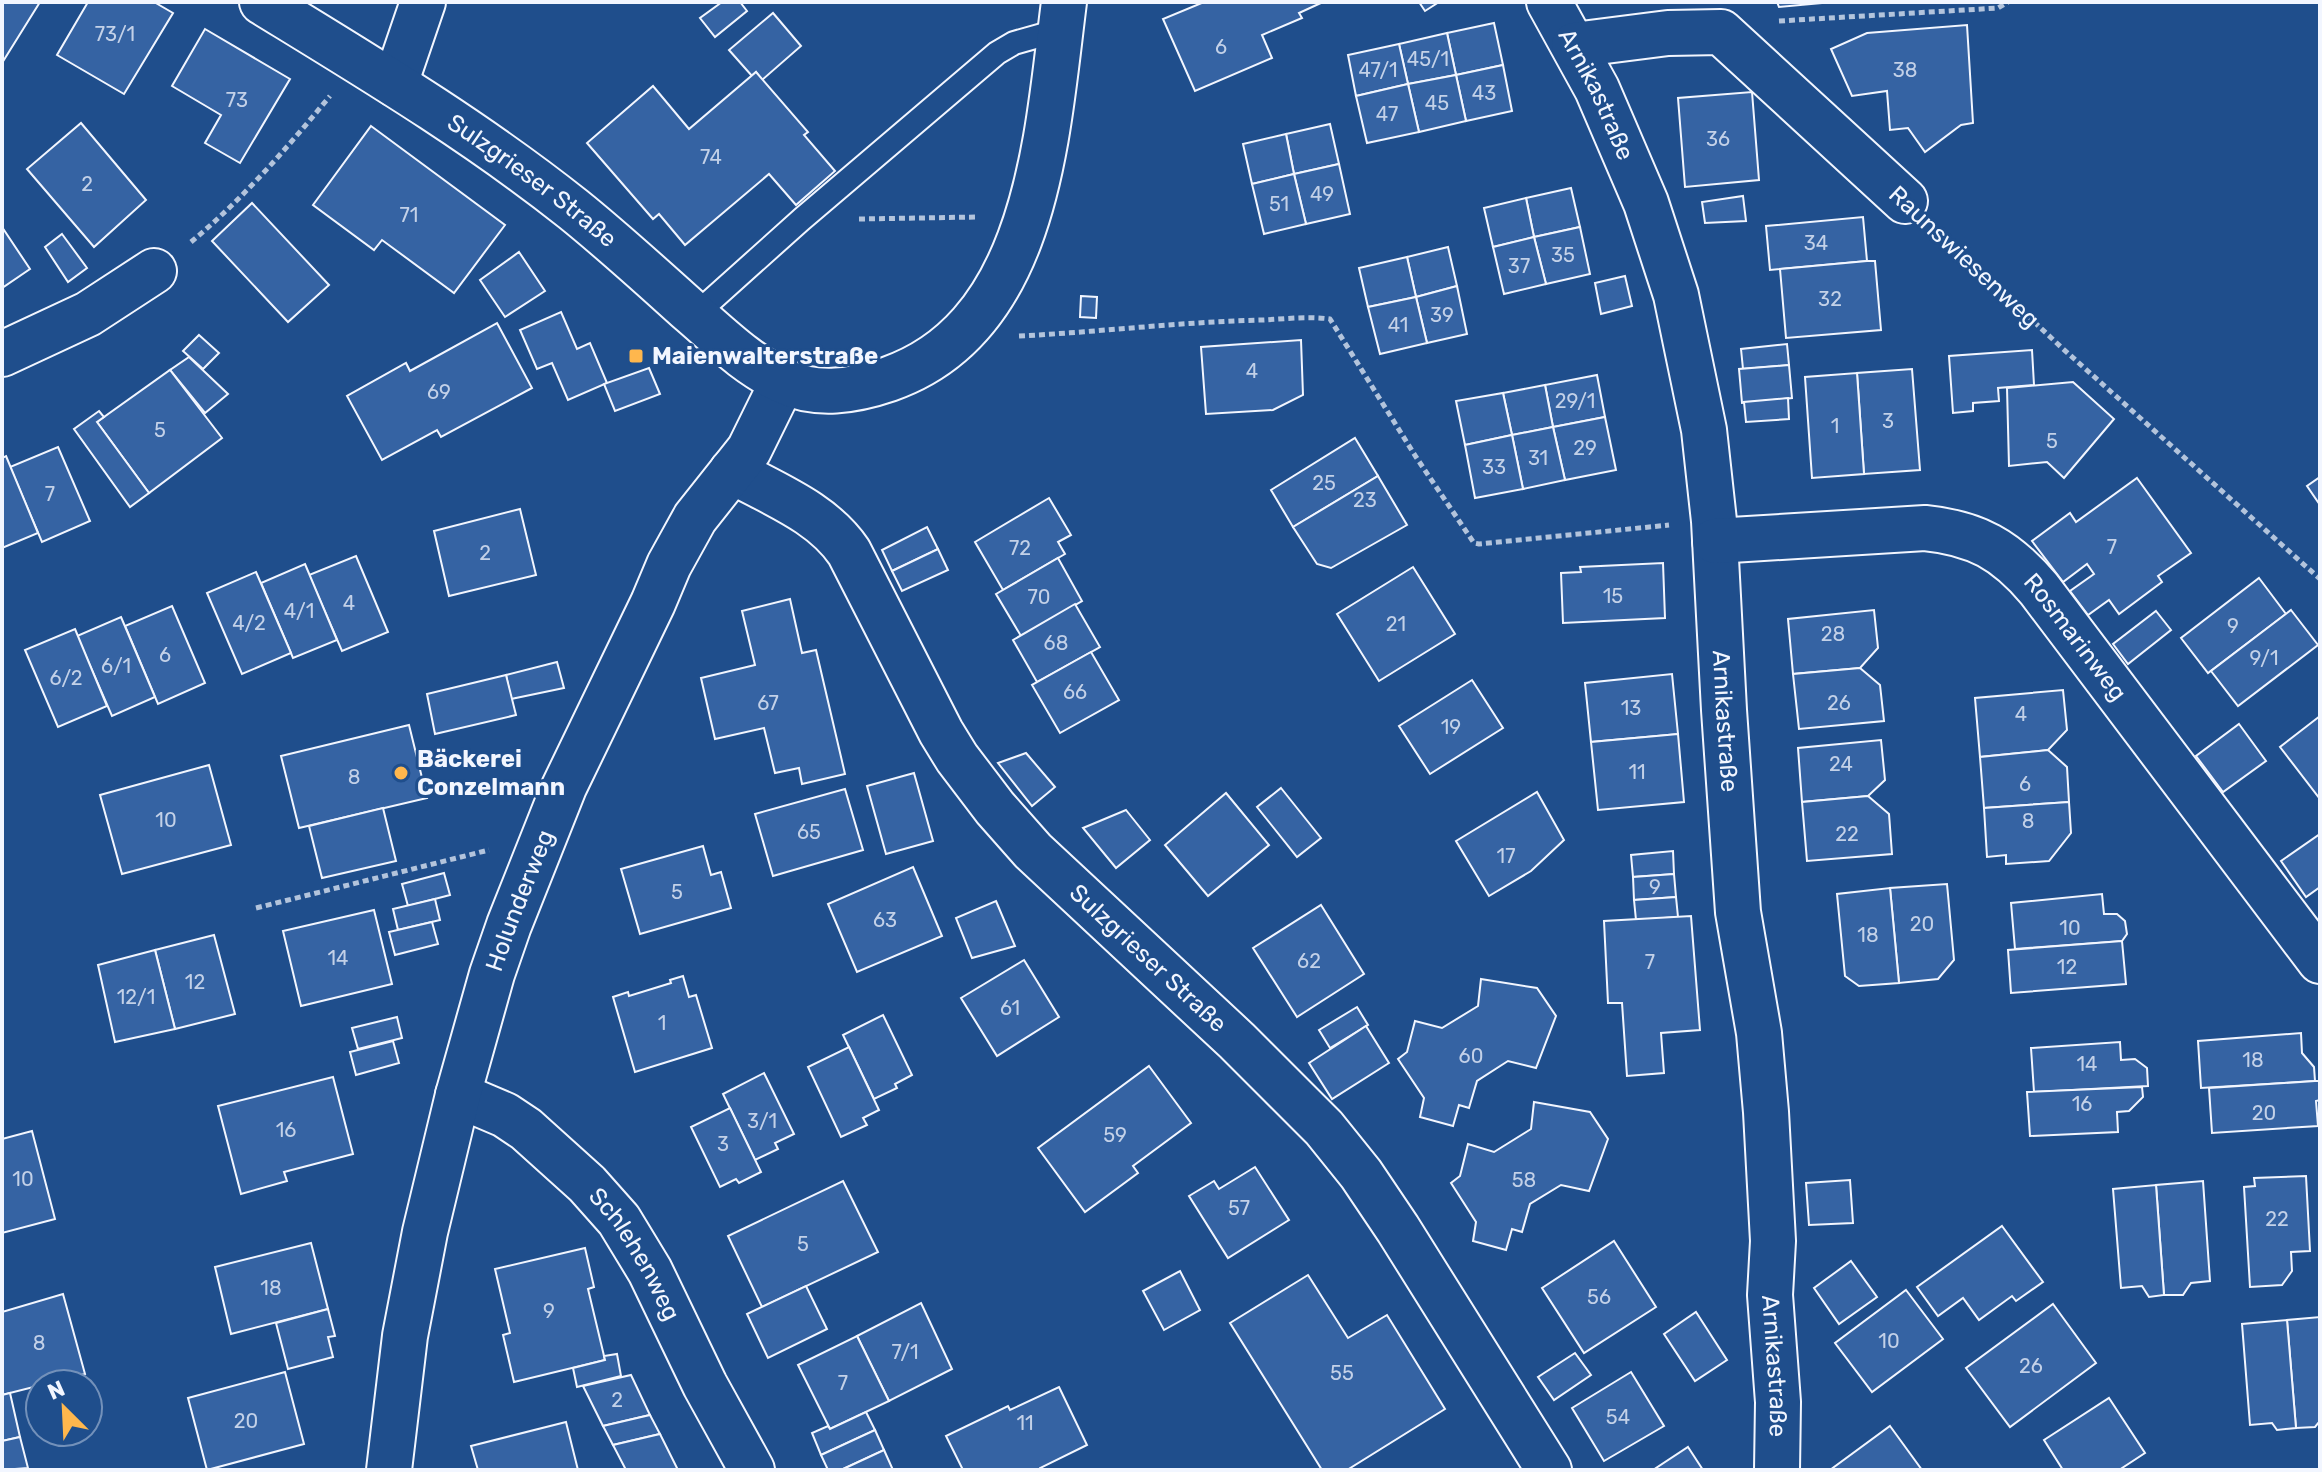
<svg xmlns="http://www.w3.org/2000/svg" width="2322" height="1472" font-family="Rubik,sans-serif">
<style>
.building{fill:#3563a3;stroke:#f2f6ff;stroke-width:2}
.lines{fill:none;stroke-linecap:round;stroke-linejoin:round}
.lane-casing{stroke:#f2f6ff;stroke-width:26}
.street-casing{stroke:#f2f6ff;stroke-width:48}
.secondary-casing{stroke:#f2f6ff;stroke-width:48}
.path{stroke:#b3c4dc;stroke-width:5;stroke-dasharray:6 4;stroke-linecap:butt}
.lane{stroke:#1f4e8c;stroke-width:22}
.street{stroke:#1f4e8c;stroke-width:44}
.secondary{stroke:#1f4e8c;stroke-width:44}
.poi-dot{fill:#ffb74d;stroke:#1f4e8c;stroke-width:3}
.labels{text-anchor:middle;stroke-width:6;stroke-linejoin:round;paint-order:stroke}
.number-label{font-size:20px;fill:#c3d1e8}
.street-label{font-size:24px;fill:#f2f6ff;stroke:#1f4e8c}
.poi-label{font-size:24px;font-weight:bold;fill:#f2f6ff;stroke:#1f4e8c;text-anchor:start}
</style>
<rect width="100%" height="100%" fill="#1f4e8c"/>
<g class="building">
<path d="M2 2H40L2 63Z"/>
<path d="M88 2H154L173 13 124 94 57 55Z"/>
<path d="M722 2H740L747 11 715 37 700 18Z"/>
<path d="M1204 2H1323L1299 13 1302 18 1262 35 1272 58 1195 91 1163 19Z"/>
<path d="M1419 2H1439L1425 11Z"/>
<path d="M1777 2H1833L1779 7Z"/>
<path d="M773 13 801 46 762 80 756 72 752 76 729 50Z"/>
<path d="M1494 23 1503 65 1456 75 1447 33Z"/>
<path d="M1967 25 1973 123 1961 125 1925 152 1908 128 1890 130 1887 91 1852 96 1831 49 1867 33Z"/>
<path d="M205 29 290 79 240 163 205 143 221 115 172 86Z"/>
<path d="M1447 33 1456 75 1408 84 1399 44Z"/>
<path d="M1399 44 1408 84 1356 96 1348 55Z"/>
<path d="M1503 65 1512 111 1466 121 1456 75Z"/>
<path d="M756 72 808 132 804 135 835 171 796 205 769 174 685 245 659 214 653 219 587 143 653 86 689 129Z"/>
<path d="M1456 75 1466 121 1419 132 1408 84Z"/>
<path d="M1408 84 1419 132 1367 143 1356 96Z"/>
<path d="M1752 92 1759 180 1685 187 1678 98Z"/>
<path d="M81 123 146 200 94 247 27 169Z"/>
<path d="M1330 124 1339 164 1294 174 1286 134Z"/>
<path d="M371 126 505 225 454 293 382 240 374 250 313 205Z"/>
<path d="M1286 134 1294 174 1252 184 1243 144Z"/>
<path d="M1339 164 1350 214 1306 224 1294 174Z"/>
<path d="M1294 174 1306 224 1264 234 1252 184Z"/>
<path d="M1571 188 1580 227 1534 237 1526 198Z"/>
<path d="M1743 196 1746 221 1705 223 1702 202Z"/>
<path d="M1526 198 1534 237 1493 247 1484 208Z"/>
<path d="M252 203 329 285 288 322 212 241Z"/>
<path d="M1863 217 1867 261 1770 270 1766 226Z"/>
<path d="M2 227 30 269 2 288Z"/>
<path d="M1580 227 1590 274 1546 284 1534 237Z"/>
<path d="M62 234 87 268 68 282 45 247Z"/>
<path d="M1534 237 1546 284 1504 294 1493 247Z"/>
<path d="M1448 247 1457 286 1416 297 1407 257Z"/>
<path d="M519 252 545 291 505 317 480 280Z"/>
<path d="M1407 257 1416 297 1368 307 1359 268Z"/>
<path d="M1867 261H1875L1881 330 1786 338 1780 269Z"/>
<path d="M1625 276 1632 306 1601 314 1595 283Z"/>
<path d="M1457 286 1467 334 1427 343 1416 297Z"/>
<path d="M1081 296 1097 297 1096 318 1080 317Z"/>
<path d="M1416 297 1427 343 1380 354 1368 307Z"/>
<path d="M561 312 577 349 590 343 607 383 568 400 552 363 537 369 520 330Z"/>
<path d="M497 323 532 388 441 437 437 430 382 460 347 396 406 363 410 371Z"/>
<path d="M199 335 219 353 203 369 183 351Z"/>
<path d="M1301 340 1303 395 1273 410 1206 414 1201 347Z"/>
<path d="M1787 344 1789 365 1743 369 1741 349Z"/>
<path d="M2032 350 2034 385 1998 388 1999 401 1973 403V411L1953 413 1949 356Z"/>
<path d="M189 357 228 394 205 413 170 370Z"/>
<path d="M1789 365 1792 398 1742 403 1739 369Z"/>
<path d="M649 368 660 394 615 411 604 384Z"/>
<path d="M1912 369 1920 470 1864 474 1857 373Z"/>
<path d="M170 370 222 438 149 493 97 422Z"/>
<path d="M1857 373 1864 474 1812 478 1805 377Z"/>
<path d="M1597 375 1605 417 1553 427 1545 385Z"/>
<path d="M2073 382 2114 419 2064 478 2047 462 2009 466 2007 388Z"/>
<path d="M1545 385 1553 427 1512 435 1503 393Z"/>
<path d="M1503 393 1512 435 1465 445 1456 401Z"/>
<path d="M1788 398 1789 419 1746 422 1744 402Z"/>
<path d="M99 411 104 417 97 422 149 493 130 507 74 429Z"/>
<path d="M1605 417 1616 470 1565 480 1553 427Z"/>
<path d="M1553 427 1565 480 1523 489 1512 435Z"/>
<path d="M1512 435 1523 489 1475 498 1465 445Z"/>
<path d="M1355 438 1378 476 1293 527 1271 490Z"/>
<path d="M58 447 90 521 42 542 10 467Z"/>
<path d="M6 456 38 533 2 548V458Z"/>
<path d="M1378 476 1407 525 1331 568 1317 564 1293 527Z"/>
<path d="M2320 477V505L2307 486Z"/>
<path d="M2137 478 2191 553 2158 576 2162 582 2119 614 2109 600 2088 615 2070 591 2094 574 2087 564 2063 582 2032 541 2070 513 2076 522Z"/>
<path d="M1049 498 1071 535 1058 542 1065 554 1003 590 975 542Z"/>
<path d="M520 509 536 575 449 596 434 531Z"/>
<path d="M927 527 938 549 892 571 882 550Z"/>
<path d="M938 549 948 570 902 591 892 571Z"/>
<path d="M356 556 388 632 342 651 309 575Z"/>
<path d="M1058 558 1082 601 1021 636 996 594Z"/>
<path d="M1663 563 1665 618 1563 623 1561 573 1581 572 1580 567Z"/>
<path d="M305 564 337 640 293 658 261 583Z"/>
<path d="M1413 567 1455 634 1379 681 1337 614Z"/>
<path d="M256 572 291 653 242 674 207 593Z"/>
<path d="M2259 578 2286 614 2208 673 2181 638Z"/>
<path d="M790 599 802 653 816 650 845 774 802 784 799 768 775 773 764 728 715 739 701 678 755 665 742 611Z"/>
<path d="M1075 604 1100 647 1037 682 1013 640Z"/>
<path d="M172 606 205 683 158 704 125 626Z"/>
<path d="M1874 610 1878 648 1860 668 1793 674 1788 619Z"/>
<path d="M2291 610 2318 645 2238 706 2211 671Z"/>
<path d="M2156 611 2171 630 2128 664 2113 644Z"/>
<path d="M121 617 155 697 112 716 77 636Z"/>
<path d="M75 629 107 706 58 727 25 650Z"/>
<path d="M1091 652 1119 700 1060 733 1032 685Z"/>
<path d="M557 662 564 688 511 699 506 675Z"/>
<path d="M1860 668 1880 685 1884 721 1799 729 1793 674Z"/>
<path d="M1672 674 1678 734 1591 742 1585 683Z"/>
<path d="M506 675 516 715 435 734 427 694Z"/>
<path d="M1472 680 1503 728 1430 774 1399 726Z"/>
<path d="M2063 690 2067 730 2048 750 1980 757 1975 698Z"/>
<path d="M2320 716V799L2280 747Z"/>
<path d="M2239 724 2266 761 2223 792 2196 756Z"/>
<path d="M409 725 427 798 299 828 281 756Z"/>
<path d="M1678 734 1684 802 1598 810 1591 742Z"/>
<path d="M1881 740 1885 780 1868 796 1802 802 1798 748Z"/>
<path d="M2048 750 2067 767 2069 802 1984 808 1980 757Z"/>
<path d="M1026 753 1055 787 1032 806 998 763Z"/>
<path d="M209 765 231 845 122 874 100 795Z"/>
<path d="M914 773 933 841 886 854 867 786Z"/>
<path d="M1281 788 1321 838 1297 857 1257 807Z"/>
<path d="M845 789 863 850 773 876 755 814Z"/>
<path d="M1537 792 1564 840 1531 871 1489 896 1456 841Z"/>
<path d="M1226 793 1269 845 1208 896 1165 845Z"/>
<path d="M1868 796 1889 814 1892 854 1807 861 1802 802Z"/>
<path d="M2069 802 2071 833 2049 861 2006 864V855L1987 857 1984 808Z"/>
<path d="M383 808 396 861 322 878 309 826Z"/>
<path d="M1126 810 1150 840 1116 868 1083 828Z"/>
<path d="M2320 834V887L2306 897 2281 861Z"/>
<path d="M703 846 711 875 721 872 731 908 640 934 621 869Z"/>
<path d="M1673 851 1674 874 1633 877 1631 855Z"/>
<path d="M913 867 942 936 857 972 828 904Z"/>
<path d="M444 873 450 895 408 906 402 884Z"/>
<path d="M1674 874 1676 897 1634 900 1633 877Z"/>
<path d="M1947 884 1954 960 1938 979 1899 983 1890 888Z"/>
<path d="M1890 888 1899 983 1859 986 1845 976 1837 894Z"/>
<path d="M2102 894 2104 914H2117L2125 921 2127 934 2122 941 2015 949 2011 903Z"/>
<path d="M1676 897 1678 917 1636 920 1634 900Z"/>
<path d="M435 899 440 920 398 930 393 909Z"/>
<path d="M996 901 1015 946 972 958 956 918Z"/>
<path d="M1321 905 1364 974 1297 1017 1253 948Z"/>
<path d="M374 910 392 984 301 1006 283 931Z"/>
<path d="M1691 916 1700 1030 1661 1033 1664 1073 1627 1076 1622 1003H1608L1604 921Z"/>
<path d="M432 922 438 944 395 955 389 932Z"/>
<path d="M214 935 235 1014 175 1029 155 950Z"/>
<path d="M2122 941 2126 984 2011 993 2008 950Z"/>
<path d="M155 950 175 1029 115 1042 98 965Z"/>
<path d="M1024 960 1059 1017 997 1056 961 998Z"/>
<path d="M683 976 689 997 696 995 712 1048 635 1072 613 997 628 992 629 996 671 983 670 980Z"/>
<path d="M1481 979 1537 988 1556 1016 1536 1068 1508 1061 1477 1081 1469 1108 1459 1105 1453 1126 1420 1117 1424 1098 1398 1059 1407 1052 1415 1021 1442 1028 1478 1006Z"/>
<path d="M1357 1007 1368 1025 1330 1048 1319 1030Z"/>
<path d="M883 1015 912 1075 895 1084 897 1088 874 1099 843 1035Z"/>
<path d="M397 1017 402 1038 358 1049 352 1028Z"/>
<path d="M1366 1026 1389 1063 1332 1099 1309 1063Z"/>
<path d="M2301 1033 2302 1053 2314 1067 2315 1081 2201 1088 2198 1041Z"/>
<path d="M393 1041 399 1063 356 1075 350 1052Z"/>
<path d="M2120 1042 2121 1060 2135 1059 2147 1068 2148 1086 2034 1092 2031 1048Z"/>
<path d="M849 1047 879 1110 863 1118 867 1125 841 1137 808 1067Z"/>
<path d="M1149 1066 1191 1123 1133 1166 1138 1173 1085 1212 1038 1148Z"/>
<path d="M764 1073 794 1134 775 1143 778 1149 755 1160 723 1094Z"/>
<path d="M333 1077 353 1154 284 1172 287 1181 241 1194 218 1106Z"/>
<path d="M2315 1081H2320V1100L2316 1101 2318 1126 2212 1133 2209 1088Z"/>
<path d="M2142 1087 2143 1097 2129 1111 2117 1112 2118 1132 2030 1136 2027 1092Z"/>
<path d="M1534 1102 1590 1112 1608 1139 1589 1191 1561 1185 1530 1204 1522 1232 1512 1229 1506 1250 1473 1241 1476 1222 1451 1183 1460 1176 1468 1144 1494 1152 1531 1129Z"/>
<path d="M730 1108 761 1172 739 1183 736 1179 720 1187 691 1127Z"/>
<path d="M32 1131 55 1219 2 1233V1139Z"/>
<path d="M1255 1167 1289 1220 1228 1258 1189 1196 1214 1181 1219 1189Z"/>
<path d="M2306 1176 2310 1251 2291 1252 2292 1271 2282 1285 2250 1287 2244 1187 2255 1186 2254 1178Z"/>
<path d="M1850 1180 1853 1223 1809 1225 1806 1183Z"/>
<path d="M843 1181 878 1252 762 1307 728 1236Z"/>
<path d="M2203 1181 2210 1281 2191 1283 2183 1295H2164L2156 1185Z"/>
<path d="M2156 1185 2164 1295 2149 1297 2142 1286 2121 1288 2113 1189Z"/>
<path d="M2002 1226 2043 1282 2016 1301 2012 1296 1979 1320 1963 1298 1938 1316 1917 1287Z"/>
<path d="M1614 1241 1656 1307 1584 1353 1542 1288Z"/>
<path d="M311 1243 328 1309 231 1334 215 1267Z"/>
<path d="M585 1248 594 1287 588 1289 605 1360 514 1382 503 1335 510 1333 495 1269Z"/>
<path d="M1851 1261 1877 1297 1839 1324 1814 1288Z"/>
<path d="M1180 1271 1200 1310 1164 1330 1143 1291Z"/>
<path d="M1308 1275 1348 1338 1387 1315 1445 1409 1347 1470H1322L1230 1323Z"/>
<path d="M806 1286 827 1329 768 1358 747 1314Z"/>
<path d="M1906 1290 1943 1339 1872 1392 1835 1343Z"/>
<path d="M63 1294 85 1374 2 1395V1312Z"/>
<path d="M921 1303 952 1369 889 1401 857 1336Z"/>
<path d="M2053 1304 2096 1363 2010 1427 1966 1368Z"/>
<path d="M328 1309 335 1336 328 1337 333 1357 288 1369 276 1323Z"/>
<path d="M1696 1312 1727 1360 1695 1381 1664 1334Z"/>
<path d="M2320 1317V1421L2315 1427 2296 1428 2287 1320Z"/>
<path d="M2287 1320 2296 1428 2277 1430 2272 1423 2250 1425 2242 1324Z"/>
<path d="M857 1336 889 1401 830 1429 798 1365Z"/>
<path d="M1575 1353 1591 1375 1554 1400 1538 1377Z"/>
<path d="M617 1354 621 1376 577 1387 573 1368 605 1360 604 1356Z"/>
<path d="M285 1372 304 1444 207 1470 188 1398Z"/>
<path d="M1631 1372 1664 1426 1604 1461 1572 1408Z"/>
<path d="M631 1375 650 1415 603 1426 583 1386Z"/>
<path d="M1059 1387 1087 1445 1040 1468V1470H963L946 1436 1008 1406 1010 1410Z"/>
<path d="M10 1393 20 1437 2 1441V1395Z"/>
<path d="M2109 1398 2145 1453 2119 1470H2063L2044 1440Z"/>
<path d="M866 1412 875 1430 821 1455 812 1433 828 1426 830 1429Z"/>
<path d="M650 1415 660 1434 613 1445 603 1426Z"/>
<path d="M566 1422 578 1470H478L471 1446Z"/>
<path d="M1890 1426 1922 1470H1830Z"/>
<path d="M875 1430 884 1450 841 1470H828L821 1455Z"/>
<path d="M660 1434 678 1470H626L613 1445Z"/>
<path d="M20 1437 28 1468 2 1470V1441Z"/>
<path d="M1688 1447 1703 1470H1653Z"/>
<path d="M884 1450 893 1470H841Z"/>
</g>
<g class="lines">
<defs>
<path id="lane" d="M695 315 802 219 997 53 1014 43 1060 30"/>
<g id="street">
<path id="s1" d="M1549 2 1597 89 1646 203 1676 295 1704 430 1714 521 1724 710 1738 912 1759 1033 1766 1112 1773 1241 1770 1295 1778 1402 1777 1470"/>
<path d="M1574 45 1668 33 1721 32 1905 201"/>
<path d="M395 84 423 2"/>
<path d="M2 354 88 314 154 271"/>
<path id="s2" d="M732 471C773 494 822 512 849 552L941 732 957 758 995 808 1033 851 1237 1041 1324 1128 1361 1174 1398 1229 1549 1470"/>
<path id="s3" d="M1715 541 1925 528C1976 533 2006 550 2039 589L2320 961"/>
<path id="s4" d="M458 1095 505 1115 526 1129 587 1184 619 1220 650 1271 705 1385 752 1470"/>
<path id="s5" d="M389 1470 405 1336 425 1232 458 1095 492 974 509 925 564 787 653 603 669 565 695 518 749 450 783 381"/>
</g>
<g id="secondary">
<path id="s6" d="M262 2C368 67 475 131 573 209 614 242 652 277 691 312 720 337 748 365 783 381 817 397 854 391 889 379 1038 327 1047 135 1064 2"/>
</g>
</defs>
<use href="#lane" class="lane-casing"/>
<use href="#street" class="street-casing"/>
<use href="#secondary" class="secondary-casing"/>
<g class="path">
<path d="M1779 21 1998 8 2008 2"/>
<path d="M859 219 977 217"/>
<path d="M1939 233 2061 347 2320 579"/>
<path d="M191 242C243 199 287 148 330 96"/>
<path d="M1019 336C1100 332 1180 322 1262 320 1284 319 1308 316 1330 319L1416 457 1474 543 1479 544 1669 525"/>
<path d="M256 908 489 850"/>
</g>
<use href="#lane" class="lane"/>
<use href="#street" class="street"/>
<use href="#secondary" class="secondary"/>
</g>
<g class="poi-dot">
<rect x="628" y="348" width="16" height="16" rx="4"/>
<circle cx="401" cy="773" r="8"/>
</g>
<g class="labels">
<g class="number-label">
<text x="115" y="41">73/1</text>
<text x="1221" y="54">6</text>
<text x="1428" y="66">45/1</text>
<text x="1378" y="77">47/1</text>
<text x="1905" y="77">38</text>
<text x="1484" y="100">43</text>
<text x="237" y="107">73</text>
<text x="1437" y="110">45</text>
<text x="1387" y="121">47</text>
<text x="1718" y="146">36</text>
<text x="711" y="164">74</text>
<text x="87" y="191">2</text>
<text x="1322" y="201">49</text>
<text x="1279" y="211">51</text>
<text x="409" y="222">71</text>
<text x="1816" y="250">34</text>
<text x="1563" y="262">35</text>
<text x="1519" y="273">37</text>
<text x="1830" y="306">32</text>
<text x="1442" y="322">39</text>
<text x="1398" y="332">41</text>
<text x="1252" y="378">4</text>
<text x="439" y="399">69</text>
<text x="1575" y="408">29/1</text>
<text x="1888" y="428">3</text>
<text x="1835" y="433">1</text>
<text x="160" y="437">5</text>
<text x="2052" y="448">5</text>
<text x="1585" y="455">29</text>
<text x="1538" y="465">31</text>
<text x="1494" y="474">33</text>
<text x="1324" y="490">25</text>
<text x="50" y="501">7</text>
<text x="1365" y="507">23</text>
<text x="2112" y="554">7</text>
<text x="1020" y="555">72</text>
<text x="485" y="560">2</text>
<text x="1613" y="603">15</text>
<text x="1039" y="604">70</text>
<text x="349" y="610">4</text>
<text x="299" y="618">4/1</text>
<text x="249" y="630">4/2</text>
<text x="1396" y="631">21</text>
<text x="2233" y="633">9</text>
<text x="1833" y="641">28</text>
<text x="1056" y="650">68</text>
<text x="165" y="662">6</text>
<text x="2264" y="665">9/1</text>
<text x="116" y="673">6/1</text>
<text x="66" y="685">6/2</text>
<text x="1075" y="699">66</text>
<text x="768" y="710">67</text>
<text x="1839" y="710">26</text>
<text x="1631" y="715">13</text>
<text x="2021" y="721">4</text>
<text x="1451" y="734">19</text>
<text x="1841" y="771">24</text>
<text x="1637" y="779">11</text>
<text x="354" y="784">8</text>
<text x="2025" y="791">6</text>
<text x="166" y="827">10</text>
<text x="2028" y="828">8</text>
<text x="809" y="839">65</text>
<text x="1847" y="841">22</text>
<text x="1506" y="863">17</text>
<text x="1655" y="894">9</text>
<text x="677" y="899">5</text>
<text x="885" y="927">63</text>
<text x="1922" y="931">20</text>
<text x="2070" y="935">10</text>
<text x="1868" y="942">18</text>
<text x="338" y="965">14</text>
<text x="1309" y="968">62</text>
<text x="1650" y="969">7</text>
<text x="2067" y="974">12</text>
<text x="195" y="989">12</text>
<text x="136" y="1004">12/1</text>
<text x="1010" y="1015">61</text>
<text x="662" y="1030">1</text>
<text x="1471" y="1063">60</text>
<text x="2253" y="1067">18</text>
<text x="2087" y="1071">14</text>
<text x="2082" y="1111">16</text>
<text x="2264" y="1120">20</text>
<text x="762" y="1128">3/1</text>
<text x="286" y="1137">16</text>
<text x="1115" y="1142">59</text>
<text x="723" y="1151">3</text>
<text x="23" y="1186">10</text>
<text x="1524" y="1187">58</text>
<text x="1239" y="1215">57</text>
<text x="2277" y="1226">22</text>
<text x="803" y="1251">5</text>
<text x="271" y="1295">18</text>
<text x="1599" y="1304">56</text>
<text x="549" y="1318">9</text>
<text x="1889" y="1348">10</text>
<text x="39" y="1350">8</text>
<text x="905" y="1359">7/1</text>
<text x="2031" y="1373">26</text>
<text x="1342" y="1380">55</text>
<text x="843" y="1390">7</text>
<text x="617" y="1407">2</text>
<text x="1618" y="1424">54</text>
<text x="246" y="1428">20</text>
<text x="1025" y="1430">11</text>
</g>
<g class="street-label">
<text dy="8" stroke="none"><textPath href="#s1" startOffset="104">Arnikastraße</textPath></text>
<text dy="8" stroke="none"><textPath href="#s6" startOffset="324">Sulzgrieser Straße</textPath></text>
<text transform="translate(1964 257) rotate(43)" y="8">Raunswiesenweg</text>
<text dy="8" stroke="none"><textPath href="#s3" startOffset="404">Rosmarinweg</textPath></text>
<text dy="8" stroke="none"><textPath href="#s1" startOffset="750">Arnikastraße</textPath></text>
<text dy="8" stroke="none"><textPath href="#s5" startOffset="586">Holunderweg</textPath></text>
<text dy="8" stroke="none"><textPath href="#s2" startOffset="654">Sulzgrieser Straße</textPath></text>
<text dy="8" stroke="none"><textPath href="#s4" startOffset="244">Schlehenweg</textPath></text>
<text dy="8" stroke="none"><textPath href="#s1" startOffset="1398">Arnikastraße</textPath></text>
</g>
<g class="poi-label">
<text x="652" y="364">Maienwalterstraße</text>
<text x="417" y="767">Bäckerei<tspan x="417" dy="28">Conzelmann</tspan></text>
</g>
</g>
<rect width="2322" height="1472" fill="none" stroke="#f2f6ff" stroke-width="8"/>
<g transform="translate(64 1408) rotate(336)"><circle r="38" fill="#1f4e8c" stroke="#7391ba" stroke-width="2"/>
<path d="M0-6L14 30L0 20L-14 30Z" fill="#ffb74d"/>
<text y="-12" font-size="22" font-weight="bold" text-anchor="middle" fill="#f2f6ff">N</text>
</g>
</svg>
